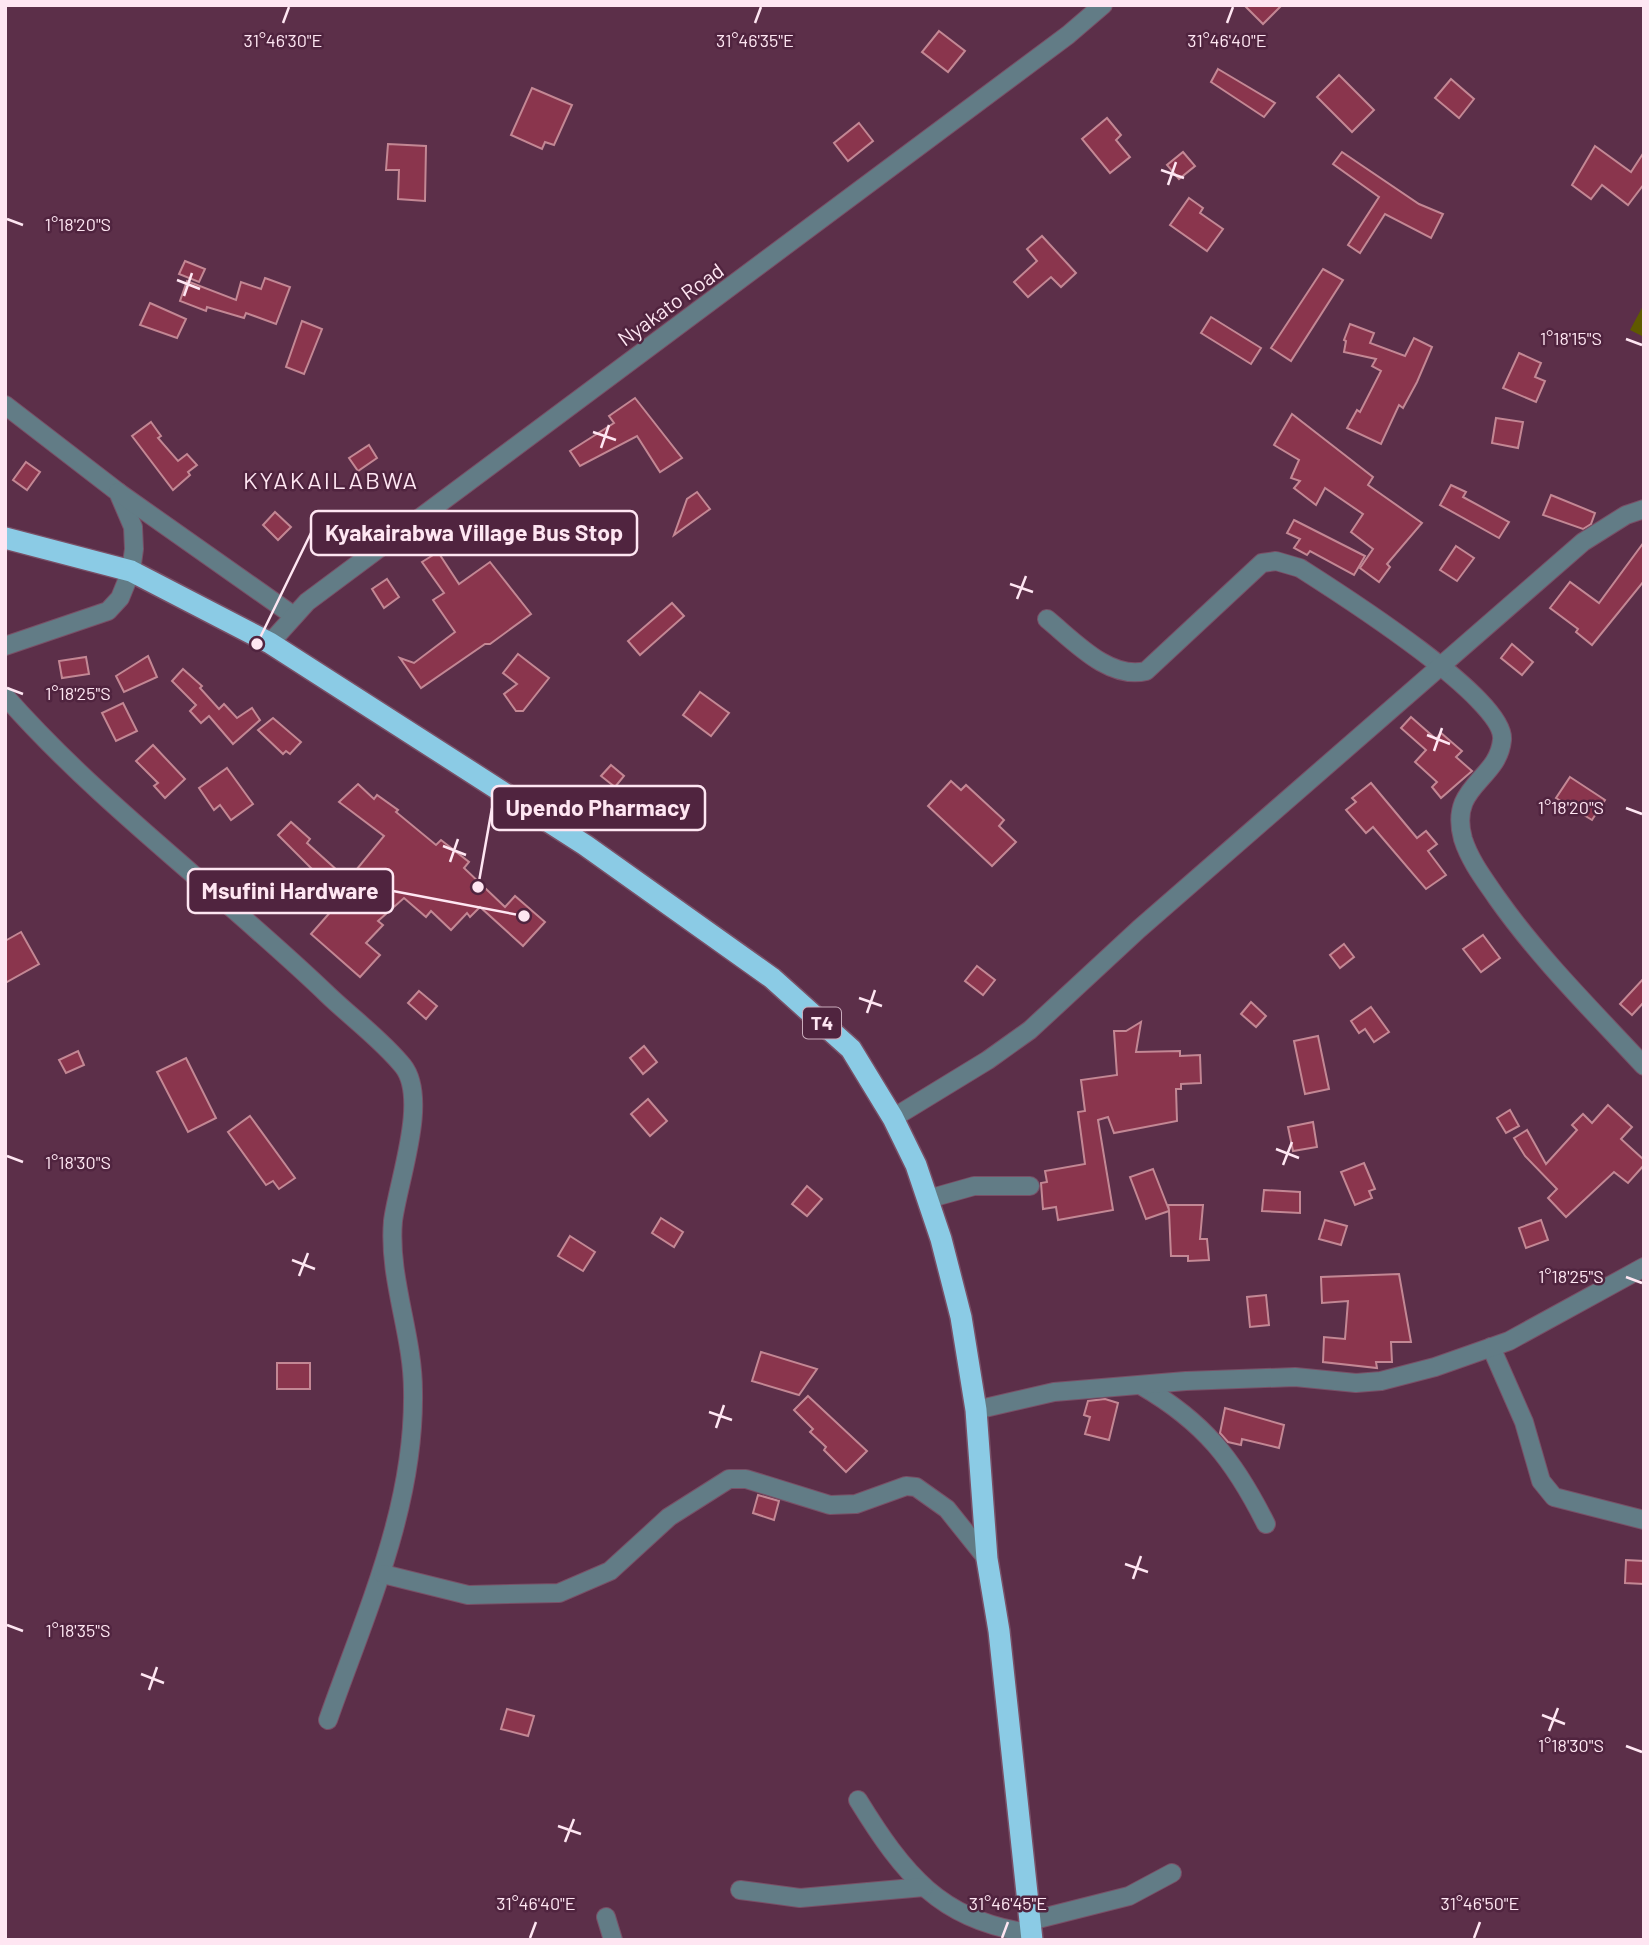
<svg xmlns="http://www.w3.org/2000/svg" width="1649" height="1945" font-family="Barlow,sans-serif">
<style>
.green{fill:#5f5900}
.building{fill:#8a354d;stroke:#c38794;stroke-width:2}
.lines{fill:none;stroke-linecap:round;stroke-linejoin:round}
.minor-casing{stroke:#795067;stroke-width:20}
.highway-casing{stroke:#795067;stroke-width:24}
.minor{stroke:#627c86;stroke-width:18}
.highway{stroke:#8bcbe5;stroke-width:21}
.ticks{fill:none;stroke:#fee6f2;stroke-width:2.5}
.labels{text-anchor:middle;stroke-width:5;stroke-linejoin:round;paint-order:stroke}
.shield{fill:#50243f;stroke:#caacbc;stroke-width:2}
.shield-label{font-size:19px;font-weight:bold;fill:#fee6f2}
.street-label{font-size:21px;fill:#fee6f2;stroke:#50243f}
.quarter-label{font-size:24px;letter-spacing:2px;fill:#fee6f2;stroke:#50243f}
.ticks-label{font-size:18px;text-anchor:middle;fill:#fee6f2;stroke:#50243f;stroke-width:5;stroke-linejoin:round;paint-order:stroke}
.leader{fill:none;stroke:#fee6f2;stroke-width:2.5}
.callout-dot{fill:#fee6f2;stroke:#50243f;stroke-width:2.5}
.callout{fill:#50243f;stroke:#fee6f2;stroke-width:2.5}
.callout-label{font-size:23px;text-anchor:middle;font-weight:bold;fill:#fee6f2}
</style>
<rect width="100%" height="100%" fill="#5c2f49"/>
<path class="green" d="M1644 304V337L1630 330Z"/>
<g class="building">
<path d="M1244 5H1282L1263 24Z"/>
<path d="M939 31 965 51 948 72 922 52Z"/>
<path d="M1218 69 1275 103 1264 117 1211 82Z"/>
<path d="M1339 75 1374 110 1352 132 1317 97Z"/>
<path d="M1451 79 1474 99 1459 118 1435 98Z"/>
<path d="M532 88 572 105 554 145 545 142 542 149 511 135Z"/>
<path d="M1107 118 1121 135 1116 140 1130 157 1110 173 1082 139Z"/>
<path d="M859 123 873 141 848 161 834 143Z"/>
<path d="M388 144 426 146 425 201 398 199 399 170H386Z"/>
<path d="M1595 146 1631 172 1644 152V184L1628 205 1602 185 1591 199 1572 185Z"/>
<path d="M1183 152 1195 166 1179 179 1167 165Z"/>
<path d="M1342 152 1419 204 1443 214 1431 238 1385 214 1360 253 1348 245 1379 197 1333 164Z"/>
<path d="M1189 198 1203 208 1200 213 1223 229 1207 251 1170 225Z"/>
<path d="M1042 236 1076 273 1061 287 1051 277 1028 297 1014 282 1037 261 1027 249Z"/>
<path d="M185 261 205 269 199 282 179 274Z"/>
<path d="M1323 269 1343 280 1291 361 1271 348Z"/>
<path d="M265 278 290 287 276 324 246 313 244 318 207 307 206 311 180 301 187 281 236 300 241 282 261 289Z"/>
<path d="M150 303 186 319 177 338 140 325Z"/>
<path d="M1211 317 1261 348 1251 364 1201 333Z"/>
<path d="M302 321 322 329 304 374 286 367Z"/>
<path d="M1350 324 1374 333 1370 343 1405 356 1414 338 1432 347 1417 382 1403 408 1399 405 1381 444 1347 428 1357 410 1360 412 1381 371 1372 366 1376 359 1344 352 1346 341 1344 340Z"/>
<path d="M1519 353 1541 363 1535 377 1545 381 1536 402 1503 388Z"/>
<path d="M635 398 682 458 660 472 637 436 580 466 570 451 614 423 609 416Z"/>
<path d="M1292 414 1373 477 1368 485 1422 523 1387 564 1390 567 1379 582 1360 568 1373 549 1351 532 1363 514 1325 488 1316 505 1294 488 1300 481 1291 478 1299 460 1274 445Z"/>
<path d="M1496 418 1523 422 1518 448 1492 443Z"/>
<path d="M151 422 161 436 158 438 178 461 187 454 197 465 188 472 190 475 173 490 132 436Z"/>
<path d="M369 445 377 458 358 471 349 458Z"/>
<path d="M26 462 40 472 27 490 13 480Z"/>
<path d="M1451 485 1466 492 1463 497 1509 522 1499 538 1440 505Z"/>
<path d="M697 492 710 509 674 535 687 499Z"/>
<path d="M1551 495 1595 513 1591 524 1583 529 1543 515Z"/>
<path d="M275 512 291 527 278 540 263 525Z"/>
<path d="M1294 520 1365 556 1354 575 1310 551 1307 555 1294 548 1300 539 1287 533Z"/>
<path d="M1644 542V581L1592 645 1576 632 1578 629 1550 608 1570 582 1599 603Z"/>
<path d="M1456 546 1474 558 1457 581 1440 570Z"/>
<path d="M438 552 459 584 490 562 531 614 490 644H485L421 688 400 658 414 663 455 632 433 600 444 593 422 562Z"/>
<path d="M387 579 399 597 384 608 372 589Z"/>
<path d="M672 603 684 616 640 655 628 641Z"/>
<path d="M1512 644 1533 662 1522 675 1501 658Z"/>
<path d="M518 654 549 678 523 711H516L504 694 517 684 503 673Z"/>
<path d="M148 656 157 677 124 692 116 676Z"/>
<path d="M86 657 89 674 62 678 59 661Z"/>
<path d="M183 669 202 686 200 688 219 709 224 704 237 718 252 708 260 720 233 744 209 716 201 723 190 711 196 705 172 681Z"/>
<path d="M700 692 729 713 711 736 683 715Z"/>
<path d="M123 703 137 731 116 741 102 713Z"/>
<path d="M1411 717 1436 739 1441 733 1462 751 1456 757 1472 771 1441 798 1432 787 1437 782 1415 762 1426 750 1401 728Z"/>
<path d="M273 718 301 742 290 754 286 751 283 754 258 730Z"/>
<path d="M153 745 185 779 165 798 154 786 158 783 136 761Z"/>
<path d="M611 765 624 776 615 787 601 776Z"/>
<path d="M227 768 253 804 231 820 220 805 214 810 199 788Z"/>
<path d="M1570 777 1605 800 1592 820 1556 798Z"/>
<path d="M951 781 961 790 966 785 1004 820 999 826 1016 842 992 866 928 806Z"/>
<path d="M1371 783 1417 838 1426 831 1437 844 1428 851 1446 875 1426 889 1373 827 1366 833 1346 810 1356 802 1352 798Z"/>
<path d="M358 784 374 799 377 795 398 810 396 812 436 845 441 840 469 862 464 868 505 907 515 896 545 922 523 946 480 907 470 917 467 913 451 930 431 911 426 917 404 898 378 921 383 925 366 943 380 955 360 977 311 934 342 899 278 835 291 822 310 839 307 843 348 880 384 836 339 802Z"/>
<path d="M21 932 39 964 5 983V941Z"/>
<path d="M1483 935 1500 958 1481 972 1463 949Z"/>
<path d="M1344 944 1354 957 1340 968 1330 955Z"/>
<path d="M977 966 995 980 983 995 965 981Z"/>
<path d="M1644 978V1002L1632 1015 1620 1004Z"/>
<path d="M419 991 437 1006 426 1019 408 1003Z"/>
<path d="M1251 1002 1266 1016 1256 1027 1241 1014Z"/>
<path d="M1371 1007 1389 1032 1374 1042 1365 1029 1359 1033 1351 1021Z"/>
<path d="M1141 1022 1136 1052 1180 1051V1056L1200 1055 1201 1083 1181 1084V1089H1176L1177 1121 1114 1133 1108 1117 1098 1120 1113 1210 1058 1220 1056 1207 1043 1209 1041 1183 1047 1182 1045 1171 1085 1164 1078 1112 1085 1111 1081 1080 1117 1075 1114 1031H1126Z"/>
<path d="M1318 1036 1329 1089 1305 1094 1294 1041Z"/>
<path d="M644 1046 657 1062 643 1074 630 1058Z"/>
<path d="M78 1051 84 1065 66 1073 59 1060Z"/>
<path d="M186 1058 216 1118 188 1132 157 1072Z"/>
<path d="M648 1099 667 1121 650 1136 631 1114Z"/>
<path d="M1608 1105 1632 1127 1621 1139 1644 1160V1165L1628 1183 1614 1172 1566 1217 1548 1198 1557 1189 1525 1156 1514 1138 1527 1130 1546 1164 1577 1130 1572 1125 1583 1114 1592 1123Z"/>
<path d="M1510 1110 1519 1126 1506 1133 1497 1118Z"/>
<path d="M250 1116 295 1178 279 1189 273 1181 266 1185 228 1132Z"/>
<path d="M1313 1122 1317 1147 1293 1151 1288 1127Z"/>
<path d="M1364 1163 1375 1189 1369 1191 1372 1198 1355 1205 1341 1172Z"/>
<path d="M1153 1169 1169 1210 1168 1205H1203L1200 1239H1207L1209 1260 1188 1261V1256H1171L1169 1211 1146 1219 1130 1177Z"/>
<path d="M807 1186 822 1199 807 1216 792 1204Z"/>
<path d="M1264 1190 1300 1192V1213L1262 1211Z"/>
<path d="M661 1218 683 1232 674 1247 652 1233Z"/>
<path d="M1325 1220 1347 1226 1341 1245 1319 1239Z"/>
<path d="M1541 1220 1548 1240 1526 1248 1519 1228Z"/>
<path d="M570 1236 595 1252 583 1271 558 1256Z"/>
<path d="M1399 1274 1411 1342H1391L1392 1362H1376L1377 1368 1323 1362 1324 1337 1345 1339 1348 1301 1322 1303 1321 1277Z"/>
<path d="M1266 1295 1269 1325 1250 1327 1247 1297Z"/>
<path d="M761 1352 817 1369 799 1395 752 1381Z"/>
<rect x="277" y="1363" width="33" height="26"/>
<path d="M808 1396 867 1451 846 1472 824 1450 826 1447 810 1432 813 1429 794 1410Z"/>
<path d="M1105 1399 1118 1403 1109 1440 1085 1434 1090 1417 1084 1415 1088 1401Z"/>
<path d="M1225 1408 1284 1425 1279 1448 1242 1439 1241 1445 1228 1442 1220 1433Z"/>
<path d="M758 1495 779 1501 774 1520 753 1513Z"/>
<path d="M1626 1560 1644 1561V1584L1625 1583Z"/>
<path d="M507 1709 534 1716 528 1736 501 1729Z"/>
</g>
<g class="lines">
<defs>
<g id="minor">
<path d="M5 405 118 492 133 527 134 549 131 571 120 598 108 611 5 646"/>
<path d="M118 492 294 616"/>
<path d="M1047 619C1074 641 1109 680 1146 671L1262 563 1276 561 1300 568C1336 591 1507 699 1502 740 1498 781 1448 785 1463 839 1470 861 1484 879 1497 898 1540 959 1593 1011 1644 1066"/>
<path d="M270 643 307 602 1068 35 1103 5"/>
<path d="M5 696C102 806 222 893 328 995 352 1018 382 1040 403 1066 429 1099 398 1181 393 1221 388 1278 413 1334 413 1391 415 1507 366 1612 328 1720"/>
<path d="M893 1118 988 1060 1030 1030 1139 929 1583 542 1626 515 1644 509"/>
<path d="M928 1199 974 1186H1030"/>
<path d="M1491 1347 1524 1422 1541 1481 1554 1497 1644 1520"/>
<path d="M1142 1386C1204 1422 1234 1460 1266 1524"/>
<path d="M976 1410 1054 1392 1186 1381 1295 1377 1356 1383 1381 1381 1435 1367 1509 1341 1644 1267"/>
<path d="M383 1574 468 1595 559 1593 610 1571 669 1517 729 1479H746L830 1505 856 1504 906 1486 916 1487 947 1509 987 1559"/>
<path d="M858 1800C903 1873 941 1922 1031 1933"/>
<path d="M740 1890 800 1898 924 1887"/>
<path d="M606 1917 613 1940"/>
<path d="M1030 1921 1129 1896 1172 1873"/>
</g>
<path id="highway" d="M5 538 131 571 270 643 585 845 772 978 851 1049 893 1118 916 1165 941 1239 961 1317 976 1410 987 1559 999 1631 1032 1940"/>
</defs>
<use href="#minor" class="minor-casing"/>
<use href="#highway" class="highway-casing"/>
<use href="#minor" class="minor"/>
<use href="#highway" class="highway"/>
</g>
<path class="ticks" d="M283 23 289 7M755 23 761 7M1227 23 1233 7M1161 170 1184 178M1168 185 1176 162M7 219 23 225M177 280 200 289M184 296 192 273M1626 339 1642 345M593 432 616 440M601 448 609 425M1010 584 1033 592M1017 599 1026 576M7 688 23 694M1427 735 1450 744M1434 751 1442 728M1626 808 1642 814M443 846 466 855M450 862 458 839M859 998 882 1006M867 1013 875 990M1276 1149 1299 1158M7 1156 23 1162M1283 1165 1292 1142M292 1260 315 1269M299 1276 308 1253M1626 1277 1642 1283M709 1412 732 1420M716 1428 724 1405M1125 1564 1148 1572M1133 1579 1141 1556M7 1625 23 1631M141 1674 164 1683M149 1690 157 1667M1542 1715 1565 1724M1549 1731 1558 1708M1626 1746 1642 1752M558 1826 581 1834M565 1842 574 1819M530 1938 536 1922M1002 1938 1008 1922M1474 1938 1480 1922"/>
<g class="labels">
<rect class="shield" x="803" y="1007.5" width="38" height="31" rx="5"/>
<g class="shield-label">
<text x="822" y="1030">T4</text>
</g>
<g class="street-label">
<text transform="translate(671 305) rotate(-36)" y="7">Nyakato Road</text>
</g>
<g class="quarter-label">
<text x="331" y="489">KYAKAILABWA</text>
</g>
</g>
<g class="ticks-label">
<text x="755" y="47">31°46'35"E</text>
<text x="1227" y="47">31°46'40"E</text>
<text x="283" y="47">31°46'30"E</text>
<text x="78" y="231">1°18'20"S</text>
<text x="1571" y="345">1°18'15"S</text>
<text x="78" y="700">1°18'25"S</text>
<text x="1571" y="814">1°18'20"S</text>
<text x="78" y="1169">1°18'30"S</text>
<text x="1571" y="1283">1°18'25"S</text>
<text x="78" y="1637">1°18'35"S</text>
<text x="1571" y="1752">1°18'30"S</text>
<text x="536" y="1910">31°46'40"E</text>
<text x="1008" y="1910">31°46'45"E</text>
<text x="1480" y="1910">31°46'50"E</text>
</g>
<path class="leader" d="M257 644L311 533M478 887L492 808M524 916L393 891"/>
<g class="callout-dot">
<circle cx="257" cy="644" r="7"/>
<circle cx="478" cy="887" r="7"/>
<circle cx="524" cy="916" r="7"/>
</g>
<g class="callout">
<rect x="311" y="511" width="326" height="44" rx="7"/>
<rect x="492" y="786" width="213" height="44" rx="7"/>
<rect x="188" y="869" width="205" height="44" rx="7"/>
</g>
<g class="callout-label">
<text x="474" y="541">Kyakairabwa Village Bus Stop</text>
<text x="598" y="816">Upendo Pharmacy</text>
<text x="290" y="899">Msufini Hardware</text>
</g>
<rect width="1649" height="1945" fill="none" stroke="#fee6f2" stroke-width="14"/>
</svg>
